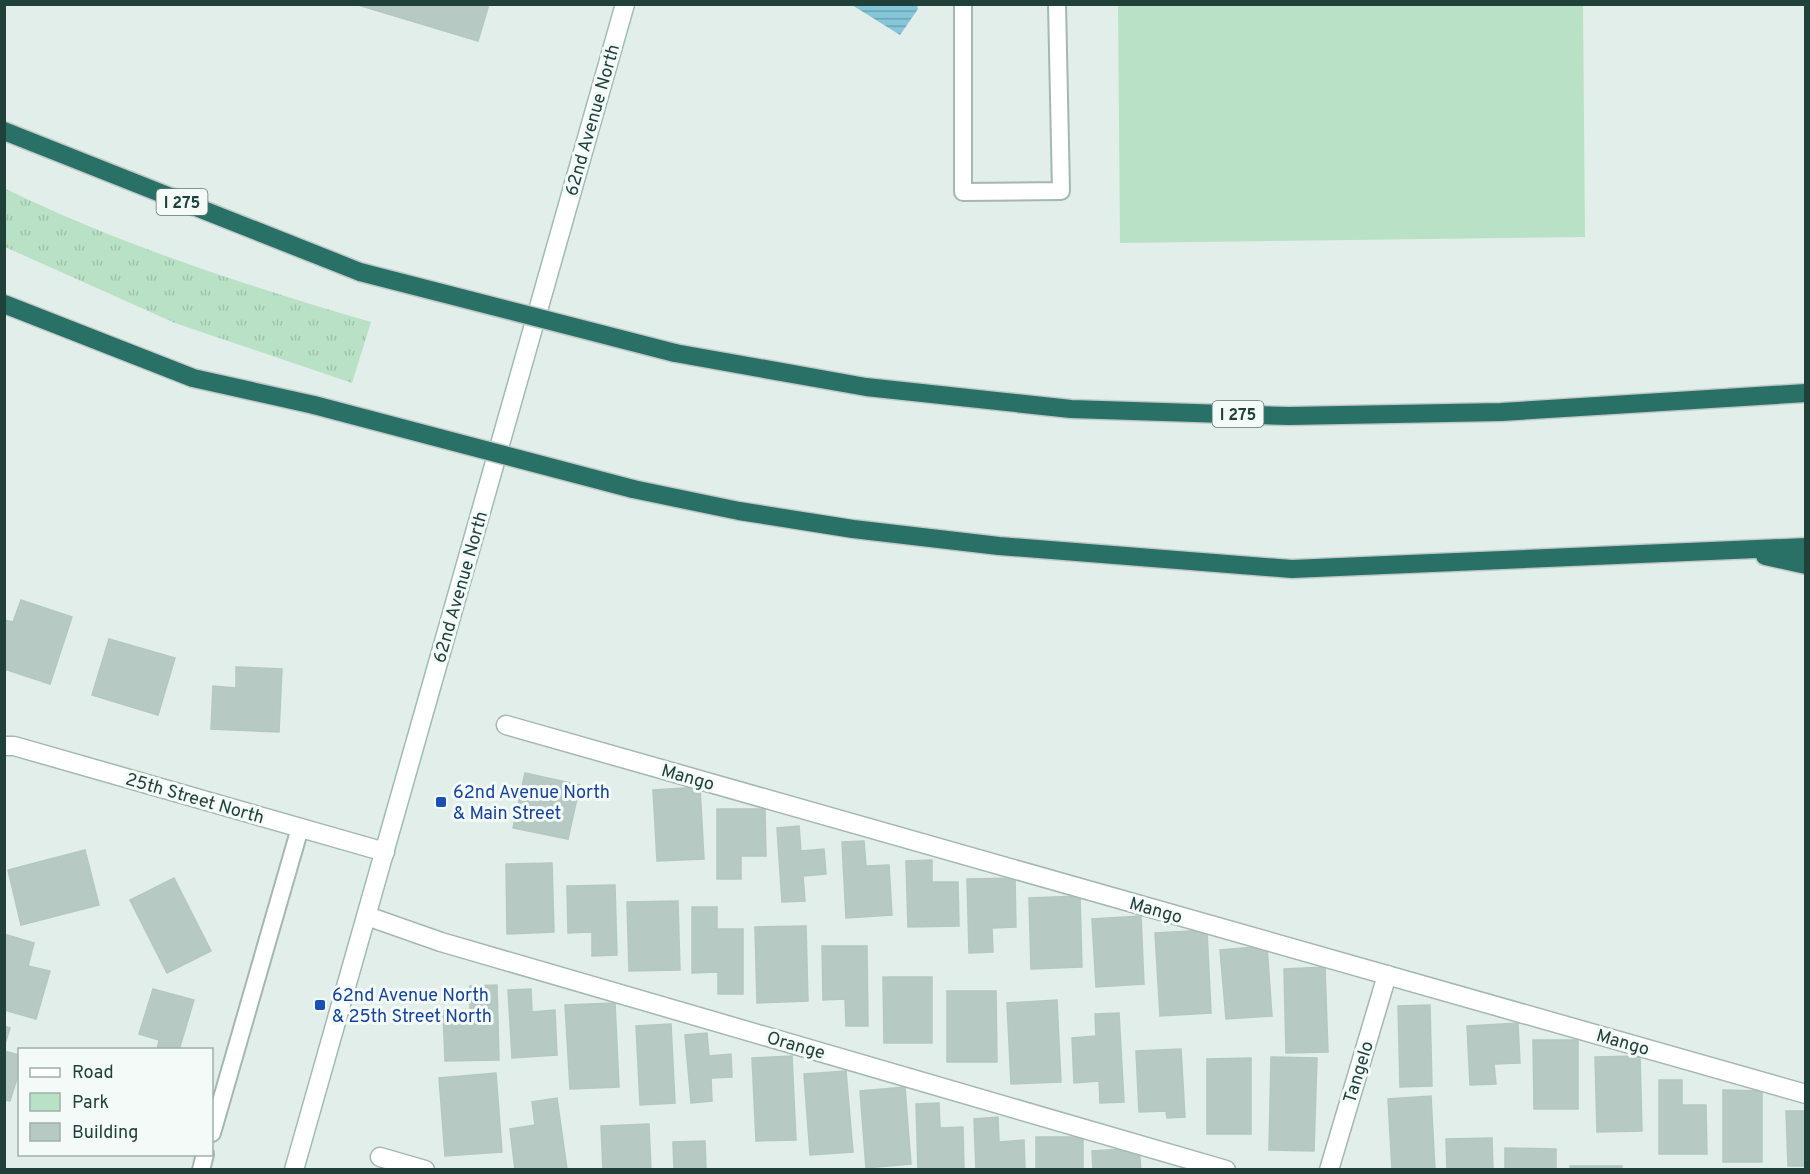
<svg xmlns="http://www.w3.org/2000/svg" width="1810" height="1174" font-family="Overpass,sans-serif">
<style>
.grass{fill:url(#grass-tufts)}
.park{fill:#b9e1c6}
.water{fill:url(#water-rules)}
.building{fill:#b7c9c3;stroke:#b4c8c1;stroke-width:1.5}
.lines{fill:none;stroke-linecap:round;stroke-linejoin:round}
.lane-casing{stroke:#a4b7b1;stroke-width:20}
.street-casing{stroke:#a4b7b1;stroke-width:21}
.secondary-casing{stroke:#9fbbb3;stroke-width:21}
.highway-casing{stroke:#c1cac8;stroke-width:21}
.lane{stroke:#fff;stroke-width:16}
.street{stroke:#fff;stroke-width:18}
.secondary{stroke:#fff;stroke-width:18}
.highway{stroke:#297066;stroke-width:18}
.highway-bridge-casing{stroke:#c1cac8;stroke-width:21;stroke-linecap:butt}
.highway-bridge{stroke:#297066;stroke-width:18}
.transit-dot{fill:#1a4fb4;stroke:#f3faf7;stroke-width:2}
.labels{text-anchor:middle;stroke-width:6;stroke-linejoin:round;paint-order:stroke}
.shield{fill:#f3faf7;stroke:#5f7873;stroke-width:1.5}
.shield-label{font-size:16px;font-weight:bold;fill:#20413a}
.street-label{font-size:18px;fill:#20413a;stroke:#f3faf7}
.transit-label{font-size:18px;fill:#164399;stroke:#f3faf7;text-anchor:start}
</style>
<defs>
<pattern id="grass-tufts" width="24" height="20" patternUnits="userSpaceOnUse" patternTransform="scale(1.5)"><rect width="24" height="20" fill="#b9e1c6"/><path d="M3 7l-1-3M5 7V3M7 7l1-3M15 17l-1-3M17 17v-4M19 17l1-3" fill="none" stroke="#9fc2ab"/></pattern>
<pattern id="water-rules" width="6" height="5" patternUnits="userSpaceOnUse" patternTransform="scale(1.5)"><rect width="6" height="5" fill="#85c6d8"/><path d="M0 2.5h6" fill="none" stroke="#6ca2b0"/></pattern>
</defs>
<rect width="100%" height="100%" fill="#e2eee9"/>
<path class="grass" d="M4 188C120 245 248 286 371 322L352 383 175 323 5 247Z"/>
<path class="park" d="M1118 5H1583L1585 237 1120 243Z"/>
<path class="water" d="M852 5H917L918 9 900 35Z"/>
<g class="building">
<path d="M355 4H489L478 41Z"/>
<path d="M21 600 72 617 50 684 4 669V620L13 622Z"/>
<path d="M109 639 175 658 158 715 92 695Z"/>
<path d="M236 667 282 669 279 732 211 729 213 686 236 688Z"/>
<path d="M525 773 580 785 568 839 513 828Z"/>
<path d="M700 787 704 859 657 861 653 790Z"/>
<path d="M717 809H765L766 856H741V879H717Z"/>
<path d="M799 826 801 851 824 849 826 874 803 876 805 901 782 902 777 828Z"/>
<path d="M864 841 866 866 889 865 892 915 846 918 842 842Z"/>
<path d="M85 850 99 905 21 925 8 870Z"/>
<path d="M932 860V882H958L959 926 908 927 906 861Z"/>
<path d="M552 863 554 932 507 934 506 864Z"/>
<path d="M174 878 211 951 167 973 130 900Z"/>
<path d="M1015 878 1016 927 992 928 993 952 969 953 967 879Z"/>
<path d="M615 885 617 955 592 956V932L568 933 567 886Z"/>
<path d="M1080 896 1082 967 1031 969 1029 898Z"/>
<path d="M678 901 680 970 629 971 627 902Z"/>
<path d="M692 907H717V929H743V994H718V972L692 973Z"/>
<path d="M1141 916 1144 984 1096 987 1092 919Z"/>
<path d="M806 926 808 1001 757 1003 755 927Z"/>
<path d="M1207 930 1211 1013 1160 1016 1155 933Z"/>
<path d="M4 934 34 943 28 966 50 971 36 1019 4 1010Z"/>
<path d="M822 946H867L868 1026H846L845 999 823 1000Z"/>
<path d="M1267 946 1272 1016 1226 1019 1220 950Z"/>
<path d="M1325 967 1328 1052 1286 1053 1284 969Z"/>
<path d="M883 977H932V1043H884Z"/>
<path d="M497 985 499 1060 445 1061 443 1011H470V986Z"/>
<path d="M153 989 194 1000 179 1050H157L159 1040 139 1034Z"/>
<path d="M531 989 532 1012 555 1010 557 1055 512 1058 508 990Z"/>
<path d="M947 991H996L997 1062H947Z"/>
<path d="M1057 1000 1061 1082 1011 1084 1007 1003Z"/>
<path d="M615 1003 619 1087 570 1089 565 1005Z"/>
<path d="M1430 1005 1432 1086 1400 1087 1398 1006Z"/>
<path d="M1119 1013 1124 1102 1100 1103 1099 1081 1074 1083 1072 1038 1096 1036 1095 1014Z"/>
<path d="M1518 1023 1520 1063 1494 1064 1496 1084 1470 1085 1467 1026Z"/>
<path d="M671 1024 675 1103 640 1105 636 1026Z"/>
<path d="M4 1026 10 1028 4 1047Z"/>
<path d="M707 1033 709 1056 731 1054 732 1077 711 1078 712 1101 691 1103 685 1035Z"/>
<path d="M1533 1040H1578V1109H1534Z"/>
<path d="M1181 1049 1185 1117 1167 1118 1166 1111 1139 1112 1136 1051Z"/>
<path d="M4 1051 20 1055V1069L10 1101 4 1100Z"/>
<path d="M792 1056 796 1140 756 1141 752 1058Z"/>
<path d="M1640 1056 1642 1131 1597 1132 1595 1057Z"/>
<path d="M1271 1057 1317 1058 1314 1151 1269 1150Z"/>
<path d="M1251 1058V1134H1207V1059Z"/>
<path d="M846 1071 853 1152 810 1155 804 1074Z"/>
<path d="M496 1073 502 1152 445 1156 439 1078Z"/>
<path d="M1659 1080H1682V1105H1706L1707 1154H1659Z"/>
<path d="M905 1087 911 1164 866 1168 860 1091Z"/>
<path d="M1723 1090 1762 1091V1162H1723Z"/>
<path d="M1431 1096 1435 1170H1392L1388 1099Z"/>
<path d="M557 1098 567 1169 515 1170 510 1129 535 1125 532 1102Z"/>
<path d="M939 1103 940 1128 963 1127 964 1170H918L916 1104Z"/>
<path d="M1786 1111H1806V1166H1788Z"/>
<path d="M998 1117 999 1142 1024 1140 1025 1170H976L974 1119Z"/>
<path d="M649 1124 651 1170H603L601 1126Z"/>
<rect x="1036" y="1137" width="47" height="33"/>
<path d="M1492 1138 1493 1170H1447L1446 1139Z"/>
<path d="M705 1141 706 1170H674L673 1142Z"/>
<path d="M1139 1148 1141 1170H1093L1092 1151Z"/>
<path d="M1505 1148 1556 1149V1170H1505Z"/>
<rect x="1570" y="1166" width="52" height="4"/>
</g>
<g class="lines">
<defs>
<g id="lane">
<path d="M963 4V192L1061 191 1057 4"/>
<path d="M212 1133 300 828"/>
<path d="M201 1170 205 1154"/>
</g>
<g id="street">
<path d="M506 725 1806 1094"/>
<path d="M4 746H14L385 852"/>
<path d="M367 916 441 942 1226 1170"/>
<path d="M380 1157 425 1170"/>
<path d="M1329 1170 1387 975"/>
</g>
<path id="secondary" d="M294 1170 625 4"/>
<g id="highway">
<path d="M4 131 360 272"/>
<path d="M4 304 193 378 314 405"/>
<path d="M675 353 866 387 1071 409 1289 416 1501 412 1806 393"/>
<path d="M633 489 739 511 853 529 999 546 1292 569 1806 547"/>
<path d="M1765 556 1806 565"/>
</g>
</defs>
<use href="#lane" class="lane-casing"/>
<use href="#street" class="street-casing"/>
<use href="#secondary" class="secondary-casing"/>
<use href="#highway" class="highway-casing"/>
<use href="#lane" class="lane"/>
<use href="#street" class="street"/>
<use href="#secondary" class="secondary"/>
<use href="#highway" class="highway"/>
<defs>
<g id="highway-bridge">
<path d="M360 272 675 353"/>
<path d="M314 405 633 489"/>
</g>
</defs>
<use href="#highway-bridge" class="highway-bridge-casing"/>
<use href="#highway-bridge" class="highway-bridge"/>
</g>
<g class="transit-dot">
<rect x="435" y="796" width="12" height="12" rx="3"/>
<rect x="314" y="999" width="12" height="12" rx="3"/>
</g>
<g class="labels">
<g class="shield">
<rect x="156.5" y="189" width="51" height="26" rx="4.5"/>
<rect x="1212.5" y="401" width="51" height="26" rx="4.5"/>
</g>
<g class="shield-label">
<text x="182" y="208">I 275</text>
<text x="1238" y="420">I 275</text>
</g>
<g class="street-label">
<text transform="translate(592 120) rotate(-74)" y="6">62nd Avenue North</text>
<text transform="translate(460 587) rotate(-74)" y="6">62nd Avenue North</text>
<text transform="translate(688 777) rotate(16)" y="6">Mango</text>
<text transform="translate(195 798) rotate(16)" y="6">25th Street North</text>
<text transform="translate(1156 910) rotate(16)" y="6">Mango</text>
<text transform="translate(1623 1042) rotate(16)" y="6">Mango</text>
<text transform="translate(796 1045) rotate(16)" y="6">Orange</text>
<text transform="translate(1358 1072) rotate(-73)" y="6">Tangelo</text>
</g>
<g class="transit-label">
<text x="453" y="798">62nd Avenue North<tspan x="453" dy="21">&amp; Main Street</tspan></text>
<text x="332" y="1001">62nd Avenue North<tspan x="332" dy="21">&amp; 25th Street North</tspan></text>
</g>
</g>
<rect width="1810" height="1174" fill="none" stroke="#20413a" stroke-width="12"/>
<rect x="18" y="1048" width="195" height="108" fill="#f3faf7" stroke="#9fb0ab" stroke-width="1.5"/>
<rect x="30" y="1068" width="30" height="9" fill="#ffffff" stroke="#9fb0ab" stroke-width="1.5"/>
<text x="72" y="1078" font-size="18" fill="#20413a">Road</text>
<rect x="30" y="1093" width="30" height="18" fill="#b9e1c6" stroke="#9fb0ab" stroke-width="1.5"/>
<text x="72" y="1108" font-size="18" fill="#20413a">Park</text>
<rect x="30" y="1123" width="30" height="18" fill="#b7c9c3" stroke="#9fb0ab" stroke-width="1.5"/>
<text x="72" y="1138" font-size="18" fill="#20413a">Building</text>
</svg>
